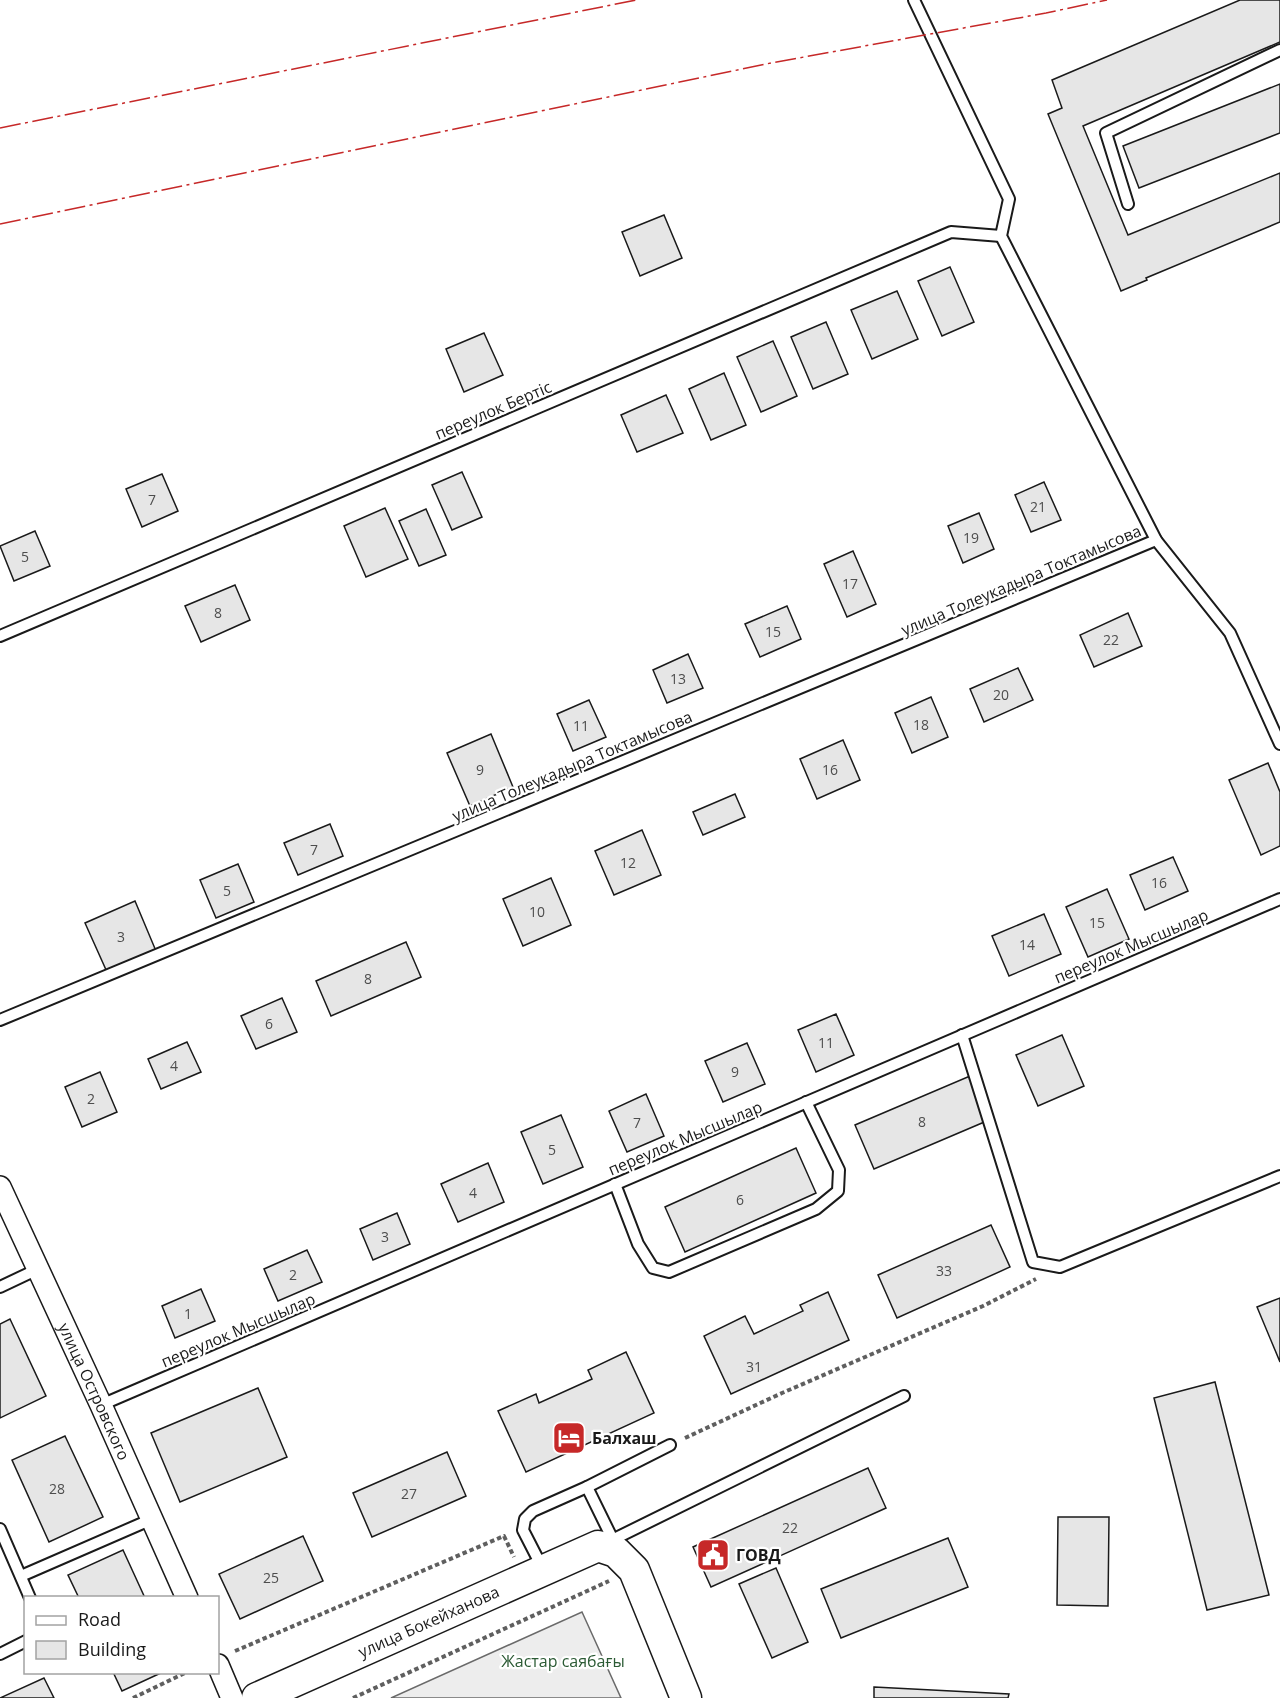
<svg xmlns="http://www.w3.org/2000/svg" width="1280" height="1698" font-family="'Open Sans',sans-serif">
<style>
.built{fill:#ededed;stroke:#6a6a6a;stroke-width:1.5}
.building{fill:#e6e6e6;stroke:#1a1a1a;stroke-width:1.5}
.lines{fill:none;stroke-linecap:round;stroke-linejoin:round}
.lane-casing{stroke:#1a1a1a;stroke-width:14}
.street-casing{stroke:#1a1a1a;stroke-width:24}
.secondary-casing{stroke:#1a1a1a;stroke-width:33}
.path{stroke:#5f5f5f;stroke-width:4;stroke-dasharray:4.5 3;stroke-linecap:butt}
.lane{stroke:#fff;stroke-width:10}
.street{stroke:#fff;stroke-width:21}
.secondary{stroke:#fff;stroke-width:30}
.power{stroke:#c62828;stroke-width:1.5;stroke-dasharray:21 4.5 3 4.5;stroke-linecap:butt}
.labels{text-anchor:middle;stroke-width:4.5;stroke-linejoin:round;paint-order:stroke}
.number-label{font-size:14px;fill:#4d4d4d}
.street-label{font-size:16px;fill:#1a1a1a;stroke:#fff}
.poi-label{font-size:16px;font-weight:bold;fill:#1a1a1a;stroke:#fff;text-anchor:start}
.park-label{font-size:16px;fill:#2b5a34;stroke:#fff}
</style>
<rect width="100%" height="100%" fill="#fff"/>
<path class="built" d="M582 1612 621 1698H391Z"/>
<g class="building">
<path d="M1240 0H1280V42L1083 126 1128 235 1280 173V222L1146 278 1147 280 1121 291 1048 114 1062 108 1052 80Z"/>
<path d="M1280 84V133L1139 188 1123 146Z"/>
<path d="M664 215 682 258 640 276 622 232Z"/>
<path d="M950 267 974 322 942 336 918 281Z"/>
<path d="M897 291 918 339 872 359 851 310Z"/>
<path d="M826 322 848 374 813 389 791 337Z"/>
<path d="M484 333 503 375 464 392 446 349Z"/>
<path d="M773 341 797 396 761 412 737 357Z"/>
<path d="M724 373 746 425 711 440 689 389Z"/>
<path d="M666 395 683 433 637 452 621 415Z"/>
<path d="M462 472 482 517 452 530 432 485Z"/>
<path d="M162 474 178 511 142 527 126 489Z"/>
<path d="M1044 482 1061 520 1031 532 1015 495Z"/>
<path d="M385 508 408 559 366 577 344 526Z"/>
<path d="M426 509 446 555 419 566 399 521Z"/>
<path d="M979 513 994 549 963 563 948 526Z"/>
<path d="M35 531 50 566 14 581 0 546Z"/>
<path d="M853 551 876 604 847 617 824 564Z"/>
<path d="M235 585 250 620 201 642 185 606Z"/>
<path d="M787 606 801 639 760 657 745 624Z"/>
<path d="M1128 613 1142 646 1094 667 1080 635Z"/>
<path d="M688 654 703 688 667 703 653 670Z"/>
<path d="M1018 668 1033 700 984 722 970 689Z"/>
<path d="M931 697 948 737 912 753 895 713Z"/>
<path d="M589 700 606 737 573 751 557 714Z"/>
<path d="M491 734 513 787 470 806 447 753Z"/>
<path d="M843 740 860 780 817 799 800 759Z"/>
<path d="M1268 763 1280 792V846L1261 855 1229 780Z"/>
<path d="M735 794 745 817 703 835 693 812Z"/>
<path d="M330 824 343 856 298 875 284 843Z"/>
<path d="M642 830 661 875 614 895 595 851Z"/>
<path d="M1173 857 1188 891 1145 910 1130 875Z"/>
<path d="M238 864 254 902 216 918 200 880Z"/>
<path d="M551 878 571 925 523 946 503 899Z"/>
<path d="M1107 889 1129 939 1088 957 1066 907Z"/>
<path d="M135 901 156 951 107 972 85 923Z"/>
<path d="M1044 914 1061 954 1009 976 992 936Z"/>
<path d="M406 942 421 977 331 1016 316 981Z"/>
<path d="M282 998 297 1032 256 1049 241 1016Z"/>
<path d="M836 1014 854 1055 816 1072 798 1030Z"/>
<path d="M1062 1035 1084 1086 1038 1106 1016 1055Z"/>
<path d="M187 1042 201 1072 161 1089 148 1059Z"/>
<path d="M747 1043 765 1084 723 1102 705 1061Z"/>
<path d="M100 1072 117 1112 82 1127 65 1087Z"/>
<path d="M970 1076 989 1120 874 1169 855 1125Z"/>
<path d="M646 1094 664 1136 627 1152 609 1111Z"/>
<path d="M561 1115 583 1167 543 1184 521 1132Z"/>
<path d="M796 1148 816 1193 685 1252 665 1207Z"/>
<path d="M488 1163 504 1202 458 1222 441 1184Z"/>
<path d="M397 1213 410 1244 373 1260 360 1229Z"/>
<path d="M991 1225 1010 1267 897 1318 878 1275Z"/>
<path d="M307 1250 322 1282 278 1301 264 1269Z"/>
<path d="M201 1289 215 1321 175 1338 162 1306Z"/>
<path d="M828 1292 849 1340 731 1394 704 1336 745 1316 754 1334 803 1311 800 1305Z"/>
<path d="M1280 1298V1362L1257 1307Z"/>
<path d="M10 1319 46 1396 0 1418V1324Z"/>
<path d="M626 1352 654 1413 526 1472 498 1411 536 1394 539 1403 592 1379 588 1370Z"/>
<path d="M1215 1382 1269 1595 1207 1610 1154 1398Z"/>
<path d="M258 1388 287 1457 180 1502 151 1433Z"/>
<path d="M65 1436 103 1517 49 1542 12 1460Z"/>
<path d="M447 1452 466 1496 372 1537 353 1493Z"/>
<path d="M868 1468 886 1508 711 1587 693 1547Z"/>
<path d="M1058 1517H1109L1108 1606 1057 1605Z"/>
<path d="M303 1536 323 1581 240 1619 219 1574Z"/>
<path d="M948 1538 968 1587 841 1638 821 1589Z"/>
<path d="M123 1550 145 1598H79L68 1575Z"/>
<path d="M776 1568 808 1642 772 1658 739 1584Z"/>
<path d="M113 1672H163L122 1691Z"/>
<path d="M44 1678 54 1698H0Z"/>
<path d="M874 1687 1009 1694 1008 1698H874Z"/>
</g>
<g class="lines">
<defs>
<g id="lane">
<path d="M914 0 1009 199 1001 236 1156 540 1230 633 1280 744"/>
<path d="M1128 204 1106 133 1280 50"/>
<path d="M0 636 951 232 1001 236"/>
<path d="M0 1020 1156 540"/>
<path d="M962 1035 1033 1262 1060 1267 1280 1176"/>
<path d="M615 1184 638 1244 653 1268 669 1272 816 1209 838 1191 839 1170 806 1102"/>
<path d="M0 1287 38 1269"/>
<path d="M101 1405 1280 899"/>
<path d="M587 1487 613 1540"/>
<path d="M0 1529 30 1598"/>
<path d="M606 1543 904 1396"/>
<path d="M543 1569 523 1530 525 1519 533 1511 587 1487 670 1445"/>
<path d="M21 1576 152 1519"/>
<path d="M0 1654 26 1641"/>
</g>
<g id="street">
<path id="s1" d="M0 1187 101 1405 187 1598"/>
<path d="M218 1665 232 1698"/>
</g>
<g id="secondary">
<path id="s2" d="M257 1698 598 1546 616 1552 634 1570 686 1698"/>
</g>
</defs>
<use href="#lane" class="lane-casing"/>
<use href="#street" class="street-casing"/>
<use href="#secondary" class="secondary-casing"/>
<g class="path">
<path d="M685 1438 782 1393 983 1306 1036 1279"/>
<path d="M235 1651 504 1536 514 1557"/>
<path d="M133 1698 187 1672"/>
<path d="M353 1698 609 1581"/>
</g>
<use href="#lane" class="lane"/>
<use href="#street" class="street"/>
<use href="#secondary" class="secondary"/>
<g class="power">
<path d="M0 128 636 0"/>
<path d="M0 224 771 63 1046 13 1107 0"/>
</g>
</g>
<defs>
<symbol id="hotel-square" viewBox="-11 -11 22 22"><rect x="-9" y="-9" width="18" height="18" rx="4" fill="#c62828" stroke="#fff"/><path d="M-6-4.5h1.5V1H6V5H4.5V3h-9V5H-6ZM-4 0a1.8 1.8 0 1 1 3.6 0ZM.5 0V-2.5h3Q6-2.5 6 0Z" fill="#fff"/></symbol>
<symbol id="civic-square" viewBox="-11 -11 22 22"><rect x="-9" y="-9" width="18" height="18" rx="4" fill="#c62828" stroke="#fff"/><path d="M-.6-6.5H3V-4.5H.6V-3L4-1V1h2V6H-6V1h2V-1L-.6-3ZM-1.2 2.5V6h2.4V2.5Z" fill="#fff"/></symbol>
</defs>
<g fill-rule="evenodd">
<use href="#hotel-square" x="550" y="1419" width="38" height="38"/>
<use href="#civic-square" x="694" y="1536" width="38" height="38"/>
</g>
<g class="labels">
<g class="number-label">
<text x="152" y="505">7</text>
<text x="1038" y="512">21</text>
<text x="971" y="543">19</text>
<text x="25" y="562">5</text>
<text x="850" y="589">17</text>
<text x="218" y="618">8</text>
<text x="773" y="637">15</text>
<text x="1111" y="645">22</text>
<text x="678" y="684">13</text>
<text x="1001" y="700">20</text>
<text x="921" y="730">18</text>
<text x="581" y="731">11</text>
<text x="480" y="775">9</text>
<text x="830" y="775">16</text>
<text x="314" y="855">7</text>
<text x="628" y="868">12</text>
<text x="1159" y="888">16</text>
<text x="227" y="896">5</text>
<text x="537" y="917">10</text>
<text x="1097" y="928">15</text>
<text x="121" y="942">3</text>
<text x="1027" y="950">14</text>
<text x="368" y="984">8</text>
<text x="269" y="1029">6</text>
<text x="826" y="1048">11</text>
<text x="174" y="1071">4</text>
<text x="735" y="1077">9</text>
<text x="91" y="1104">2</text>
<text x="922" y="1127">8</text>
<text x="637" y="1128">7</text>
<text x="552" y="1155">5</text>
<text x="473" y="1198">4</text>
<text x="740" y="1205">6</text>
<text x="385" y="1242">3</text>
<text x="944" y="1276">33</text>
<text x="293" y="1280">2</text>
<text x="188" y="1319">1</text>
<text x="754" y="1372">31</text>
<text x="57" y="1494">28</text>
<text x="409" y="1499">27</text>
<text x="790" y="1533">22</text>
<text x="271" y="1583">25</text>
</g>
<g class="street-label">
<text transform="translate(493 410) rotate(-23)" y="6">переулок Бертіс</text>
<text transform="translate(1021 580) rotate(-23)" y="6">улица Толеукадыра Токтамысова</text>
<text transform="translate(572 766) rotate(-23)" y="6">улица Толеукадыра Токтамысова</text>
<text transform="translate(1131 946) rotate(-23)" y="6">переулок Мысшылар</text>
<text transform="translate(685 1138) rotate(-23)" y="6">переулок Мысшылар</text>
<text transform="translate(238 1330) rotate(-23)" y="6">переулок Мысшылар</text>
<text dy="6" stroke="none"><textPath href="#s1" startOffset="225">улица Островского</textPath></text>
<text dy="6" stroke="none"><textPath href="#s2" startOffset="188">улица Бокейханова</textPath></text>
</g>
<g class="poi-label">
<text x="592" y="1444">Балхаш</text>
<text x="736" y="1561">ГОВД</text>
</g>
<g class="park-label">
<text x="563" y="1667">Жастар саябағы</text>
</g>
</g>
<rect x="24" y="1596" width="195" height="78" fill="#ffffff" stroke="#a3a3a3" stroke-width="1.5"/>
<rect x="36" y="1616" width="30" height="9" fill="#ffffff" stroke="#a3a3a3" stroke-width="1.5"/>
<text x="78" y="1626" font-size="18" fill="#1a1a1a">Road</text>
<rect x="36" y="1641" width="30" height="18" fill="#e6e6e6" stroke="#a3a3a3" stroke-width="1.5"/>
<text x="78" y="1656" font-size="18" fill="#1a1a1a">Building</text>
</svg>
